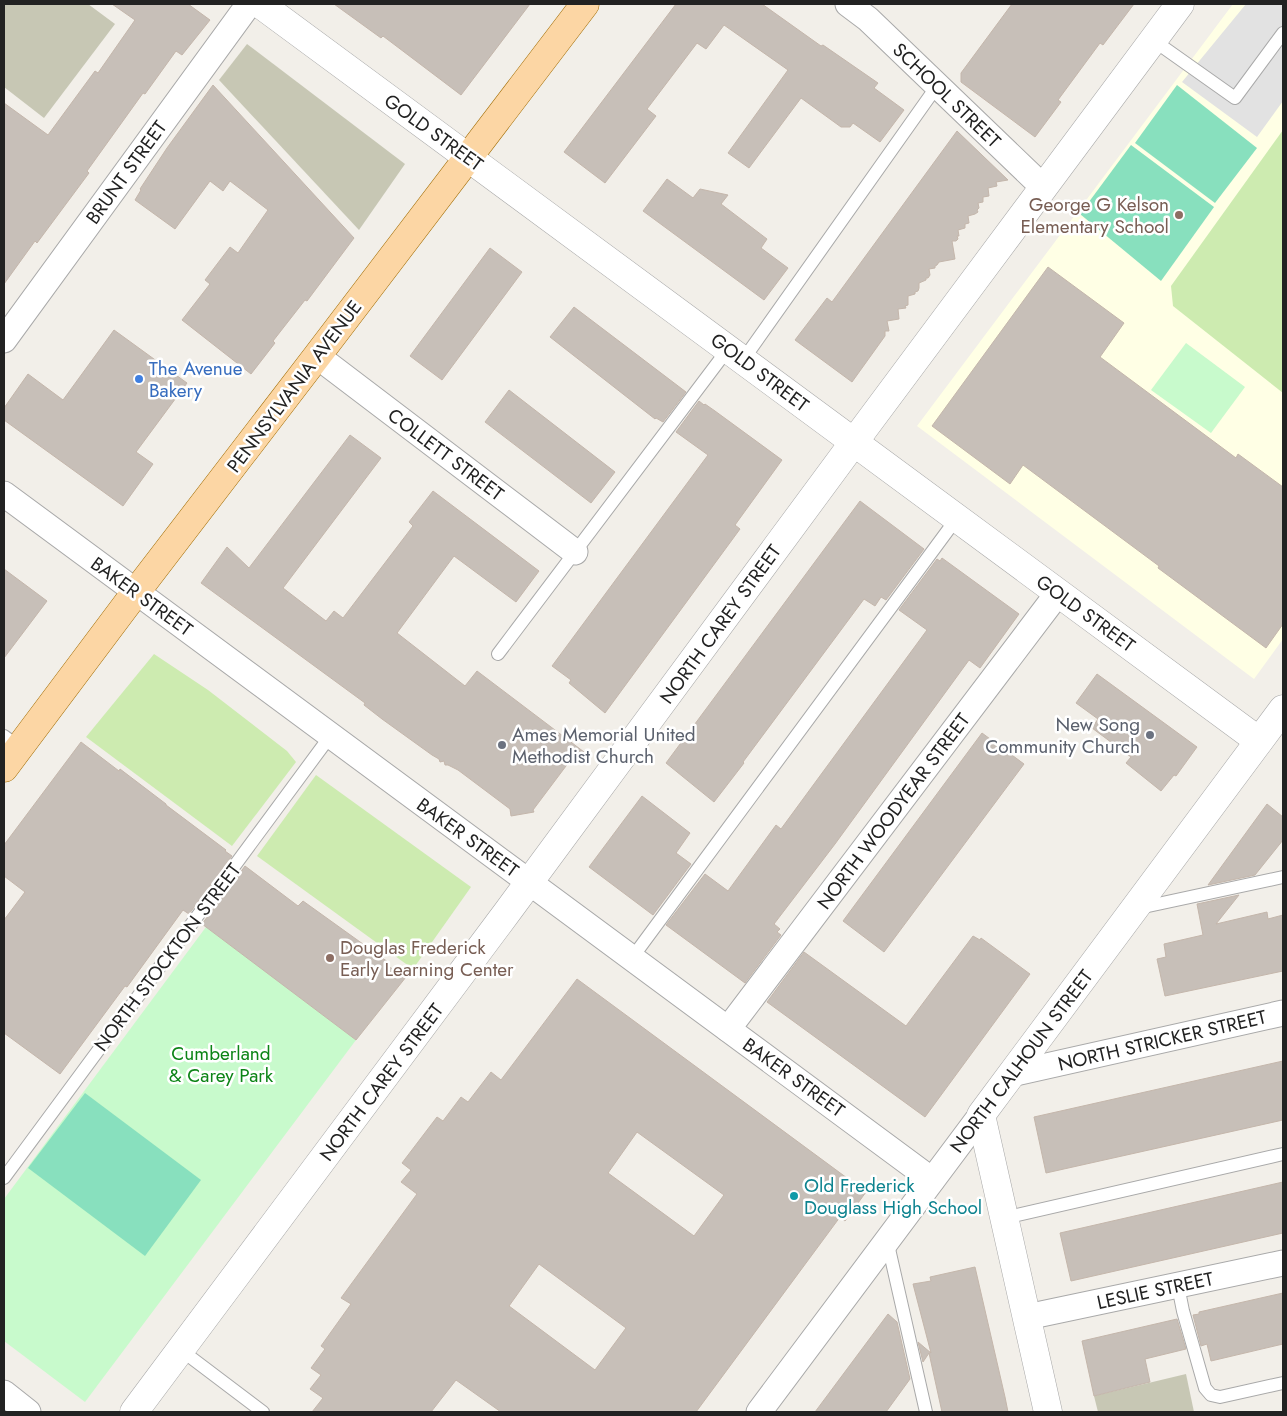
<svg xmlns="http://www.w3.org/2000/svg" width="1287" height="1416" font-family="Jost,sans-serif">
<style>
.education{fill:#ffffe5}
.construction{fill:#c7c7b4}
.grass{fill:#cdebb0}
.park{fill:#c8facc}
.pitch{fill:#88e0be}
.parking{fill:#e2e2e2}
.building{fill:#c7bfb8;stroke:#c4b6ab;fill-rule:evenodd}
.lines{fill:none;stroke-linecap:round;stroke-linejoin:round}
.service-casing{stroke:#a9a9a9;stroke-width:14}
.minor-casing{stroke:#a9a9a9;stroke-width:27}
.tertiary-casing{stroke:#a9a9a9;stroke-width:29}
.primary-casing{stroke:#a06b00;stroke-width:29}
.service{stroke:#fff;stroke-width:12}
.minor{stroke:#fff;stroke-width:25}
.tertiary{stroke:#fff;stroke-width:28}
.primary{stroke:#fcd6a4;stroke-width:28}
.education-dot{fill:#8d6e63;stroke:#fff;stroke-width:2}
.shop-dot{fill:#3f7fe0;stroke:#fff;stroke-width:2}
.worship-dot{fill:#6b7280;stroke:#fff;stroke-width:2}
.culture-dot{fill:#0f9aa8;stroke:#fff;stroke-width:2}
.labels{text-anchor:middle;stroke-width:5;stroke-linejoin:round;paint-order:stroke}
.street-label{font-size:19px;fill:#222;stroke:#fff}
.education-label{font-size:19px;fill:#785e54;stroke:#fff;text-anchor:end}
.shop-label{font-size:19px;fill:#366cbe;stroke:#fff;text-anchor:start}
.worship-label{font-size:19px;fill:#5b616d;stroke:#fff;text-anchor:end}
.park-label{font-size:19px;fill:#0c8416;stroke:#fff}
.culture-label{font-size:19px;fill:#0d838f;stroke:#fff;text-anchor:start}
</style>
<rect width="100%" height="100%" fill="#f2efe9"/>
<path class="education" d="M1233 4H1283V639L1254 679 917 426Z"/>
<g class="construction">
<path d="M4 4H88L115 24 44 118 4 87Z"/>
<path d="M247 44 405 164 359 230 219 80Z"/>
<path d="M1186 1374 1194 1412H1098L1094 1396Z"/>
</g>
<g class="grass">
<path d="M1283 130V393L1173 306 1171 286Z"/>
<path d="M154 654 208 690 287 751 296 762 232 846 86 737Z"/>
<path d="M316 775 471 887 413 969 257 856Z"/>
</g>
<g class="park">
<path d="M1186 343 1245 387 1211 433 1151 390Z"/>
<path d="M206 927 356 1040 85 1402 4 1341V1199Z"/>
</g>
<g class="pitch">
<path d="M1177 85 1257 148 1215 203 1135 143Z"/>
<path d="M1131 145 1214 207 1161 281 1080 214Z"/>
<path d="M85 1093 201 1180 145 1256 28 1168Z"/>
</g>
<path class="parking" d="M1246 4H1283V101L1257 137 1182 82Z"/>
<g class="building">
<path d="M112 4H188L210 20 182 55 176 51 145 94 143 93 87 171 89 173 37 243 35 241 4 284V103L48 135 95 71 98 73 135 20Z"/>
<path d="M334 4H530L461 95 383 36 381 38Z"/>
<path d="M676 4H762L821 46 823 45 878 83 874 88 904 110 880 142 853 123 850 127H841L801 98 749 168 728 153 788 70 724 25 706 49 697 43 647 109 656 116 605 183 564 152Z"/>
<path d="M1012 4H1134L1103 45 1100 43 1058 100 1061 102 1035 137 961 82V73Z"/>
<path d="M213 85 354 238 307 301 305 300 273 341 275 343 251 374 182 320 210 284 205 280 230 247 238 253 268 210 230 181 223 191 210 181 175 229 135 200 141 190 140 189 167 148Z"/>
<path d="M957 131 1008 180 996 182 997 186 988 188 989 196 983 197V202L978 203 979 208 977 210 978 212 975 214 968 216 969 223 965 224V228L958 230 959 236H957L958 239 956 241H952L955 259 939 262 937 265 935 266V268L929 269 930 275 928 278H926V280L919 283V288L918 291 915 292V294L908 296V305L905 306 906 308 898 309 899 319 887 321 889 331H885V336L852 382 795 340 827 298 832 302Z"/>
<path d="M667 179 693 198 700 189 728 195 721 204 767 239 761 248 788 268 764 300 643 211Z"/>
<path d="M490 248 522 272 442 380 410 356Z"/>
<path d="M1048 267 1124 323 1100 357 1236 458 1238 454 1283 487V624L1266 648 1158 568 1159 566 1023 465 1010 484 932 426Z"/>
<path d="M574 307 686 392 663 422 656 418 655 419 550 337Z"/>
<path d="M114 330 187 383 136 452 153 464 123 506 4 420V408L28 374 63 400Z"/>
<path d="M509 390 615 472 591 503 485 422Z"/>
<path d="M699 401 704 405 705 404 715 411 782 460 735 525 740 529 605 713 569 683 571 680 552 666 708 455 676 432Z"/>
<path d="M350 435 381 458 283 588 326 621 334 611 343 618 413 526 409 522 433 491 539 571 516 602 454 556 397 633 465 686 477 671 588 755 573 757 574 761 569 762 533 810 534 812 511 816 510 809 458 770 448 765H445L444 761 440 762 439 759 432 755 382 719 364 705 365 703 201 583 227 547 249 568Z"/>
<path d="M860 501 924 549 886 600 881 597 875 606 864 599 743 762 744 763 714 802 666 763Z"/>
<path d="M942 558 1019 614 980 668 969 660 835 844 774 924 780 929 777 932 781 935 745 983 666 925 705 874 728 891 776 825 781 829 927 630 899 610 937 559 940 561Z"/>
<path d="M4 569 47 601 4 658Z"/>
<path d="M1097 674 1197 747 1176 776 1174 775 1161 791 1126 763 1131 757 1092 728 1098 719 1076 703Z"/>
<path d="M982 733 1024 764 884 952 843 921Z"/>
<path d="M81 742 119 771 120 769 166 804V805L226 850 225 851 232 856 189 914 183 910 127 987 125 986 60 1074 4 1033V920L25 892 4 876V845Z"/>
<path d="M642 796 690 833 676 853 691 864 653 915 589 867Z"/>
<path d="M1267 804 1283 817V840L1255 875 1208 885Z"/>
<path d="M245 866 298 906 303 901 388 962 386 965 406 977 356 1040 202 924Z"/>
<path d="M1239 895 1216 924 1267 912 1268 919 1283 915V971L1165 996 1157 959 1166 957 1164 944 1203 935 1197 904Z"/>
<path d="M973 936 980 940 981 938 1030 974 925 1117 767 1002 804 952 906 1026Z"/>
<path d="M577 979 866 1192 845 1221 840 1217 696 1412H501L456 1380 431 1412H312L323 1398 310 1389 321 1375 311 1368 325 1349 321 1346 351 1304 341 1298 417 1194 401 1182 411 1170 402 1163 437 1117 443 1121 461 1097 468 1102 491 1072 501 1080ZM637 1132 724 1195 694 1236 608 1173ZM539 1264 626 1328 595 1370 509 1306Z"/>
<path d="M1283 1061V1120L1046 1173 1034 1117Z"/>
<path d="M1283 1182V1233L1071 1281 1060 1233Z"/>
<path d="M975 1267 1005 1397 1008 1412H942L929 1353 923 1362 918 1342 931 1353 913 1284 931 1281 930 1277Z"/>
<path d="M1283 1293V1344L1211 1361 1207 1344 1201 1346 1193 1315 1199 1314V1312Z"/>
<path d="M888 1314 897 1322 910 1379 886 1412H815Z"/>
<path d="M1177 1319 1186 1349 1145 1359 1150 1382 1094 1396 1082 1341Z"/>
</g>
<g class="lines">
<defs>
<g id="service">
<path d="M1153 40 1235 98 1283 33"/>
<path d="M743 360 937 86"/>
<path d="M498 654 728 349"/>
<path d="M4 736 19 747"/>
<path d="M1139 908 1283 877"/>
<path d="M632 958 957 518"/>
<path d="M4 1178 331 735"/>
<path d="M1004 1218 1283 1154"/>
<path d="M887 1240 926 1412"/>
<path d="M1178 1286 1183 1311 1205 1388 1211 1395 1220 1397 1283 1383"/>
<path d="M181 1350 263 1412"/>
</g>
<g id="minor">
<path d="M848 4 868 19 1044 188"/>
<path d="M4 340 249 4"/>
<path d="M317 356 575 552"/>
<path d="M4 494 932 1180"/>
<path d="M728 1029 1058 593"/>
<path d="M1011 1074 1283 1013"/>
<path d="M1027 1317 1283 1263"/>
<path d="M4 1393 28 1412"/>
<path d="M759 1412 981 1115"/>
</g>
<g id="tertiary">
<path d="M260 4 1259 741"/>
<path d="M134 1412 508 911 854 442 1180 4"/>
<path d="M1048 1412 981 1115 1283 709"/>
</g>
<path id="primary" d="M4 768 136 592 317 356 585 4"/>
</defs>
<use href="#service" class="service-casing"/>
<use href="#minor" class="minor-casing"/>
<use href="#tertiary" class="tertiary-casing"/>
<use href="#primary" class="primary-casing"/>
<use href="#service" class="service"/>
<use href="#minor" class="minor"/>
<use href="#tertiary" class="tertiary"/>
<use href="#primary" class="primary"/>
</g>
<g class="education-dot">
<circle cx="1179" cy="215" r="5"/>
<circle cx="330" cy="958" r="5"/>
</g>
<circle class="shop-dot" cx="139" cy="379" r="5"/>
<g class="worship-dot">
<circle cx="1150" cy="735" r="5"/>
<circle cx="502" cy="745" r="5"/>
</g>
<circle class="culture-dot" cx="794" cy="1196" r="5"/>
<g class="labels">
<g class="street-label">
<text transform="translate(947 95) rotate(44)" y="7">SCHOOL STREET</text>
<text transform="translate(434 132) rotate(36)" y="7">GOLD STREET</text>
<text transform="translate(126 172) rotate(-54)" y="7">BRUNT STREET</text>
<text transform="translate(760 372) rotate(37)" y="7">GOLD STREET</text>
<text transform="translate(294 386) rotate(-53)" y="7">PENNSYLVANIA AVENUE</text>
<text transform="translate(446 454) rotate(37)" y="7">COLLETT STREET</text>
<text transform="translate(142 596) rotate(36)" y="7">BAKER STREET</text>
<text transform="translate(1086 613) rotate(36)" y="7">GOLD STREET</text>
<text transform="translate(720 624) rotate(-54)" y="7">NORTH CAREY STREET</text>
<text transform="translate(893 811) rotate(-53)" y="7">NORTH WOODYEAR STREET</text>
<text transform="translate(468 837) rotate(36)" y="7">BAKER STREET</text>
<text transform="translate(167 957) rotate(-53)" y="7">NORTH STOCKTON STREET</text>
<text transform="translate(1162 1040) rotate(-13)" y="7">NORTH STRICKER STREET</text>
<text transform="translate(1021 1061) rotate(-53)" y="7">NORTH CALHOUN STREET</text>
<text transform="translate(794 1077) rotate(36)" y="7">BAKER STREET</text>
<text transform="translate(381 1082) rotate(-53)" y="7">NORTH CAREY STREET</text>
<text transform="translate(1155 1290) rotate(-12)" y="7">LESLIE STREET</text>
</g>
<g class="education-label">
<text x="1169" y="211">George G Kelson<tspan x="1169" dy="22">Elementary School</tspan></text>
<text x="340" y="954" text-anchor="start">Douglas Frederick<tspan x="340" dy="22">Early Learning Center</tspan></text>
</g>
<g class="shop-label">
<text x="149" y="375">The Avenue<tspan x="149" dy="22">Bakery</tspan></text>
</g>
<g class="worship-label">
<text x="1140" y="731">New Song<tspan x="1140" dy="22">Community Church</tspan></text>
<text x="512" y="741" text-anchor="start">Ames Memorial United<tspan x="512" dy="22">Methodist Church</tspan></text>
</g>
<g class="park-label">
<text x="221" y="1060">Cumberland<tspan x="221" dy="22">&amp; Carey Park</tspan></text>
</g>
<g class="culture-label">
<text x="804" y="1192">Old Frederick<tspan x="804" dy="22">Douglass High School</tspan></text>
</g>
</g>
<rect width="1287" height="1416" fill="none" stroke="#222222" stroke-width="10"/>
</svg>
